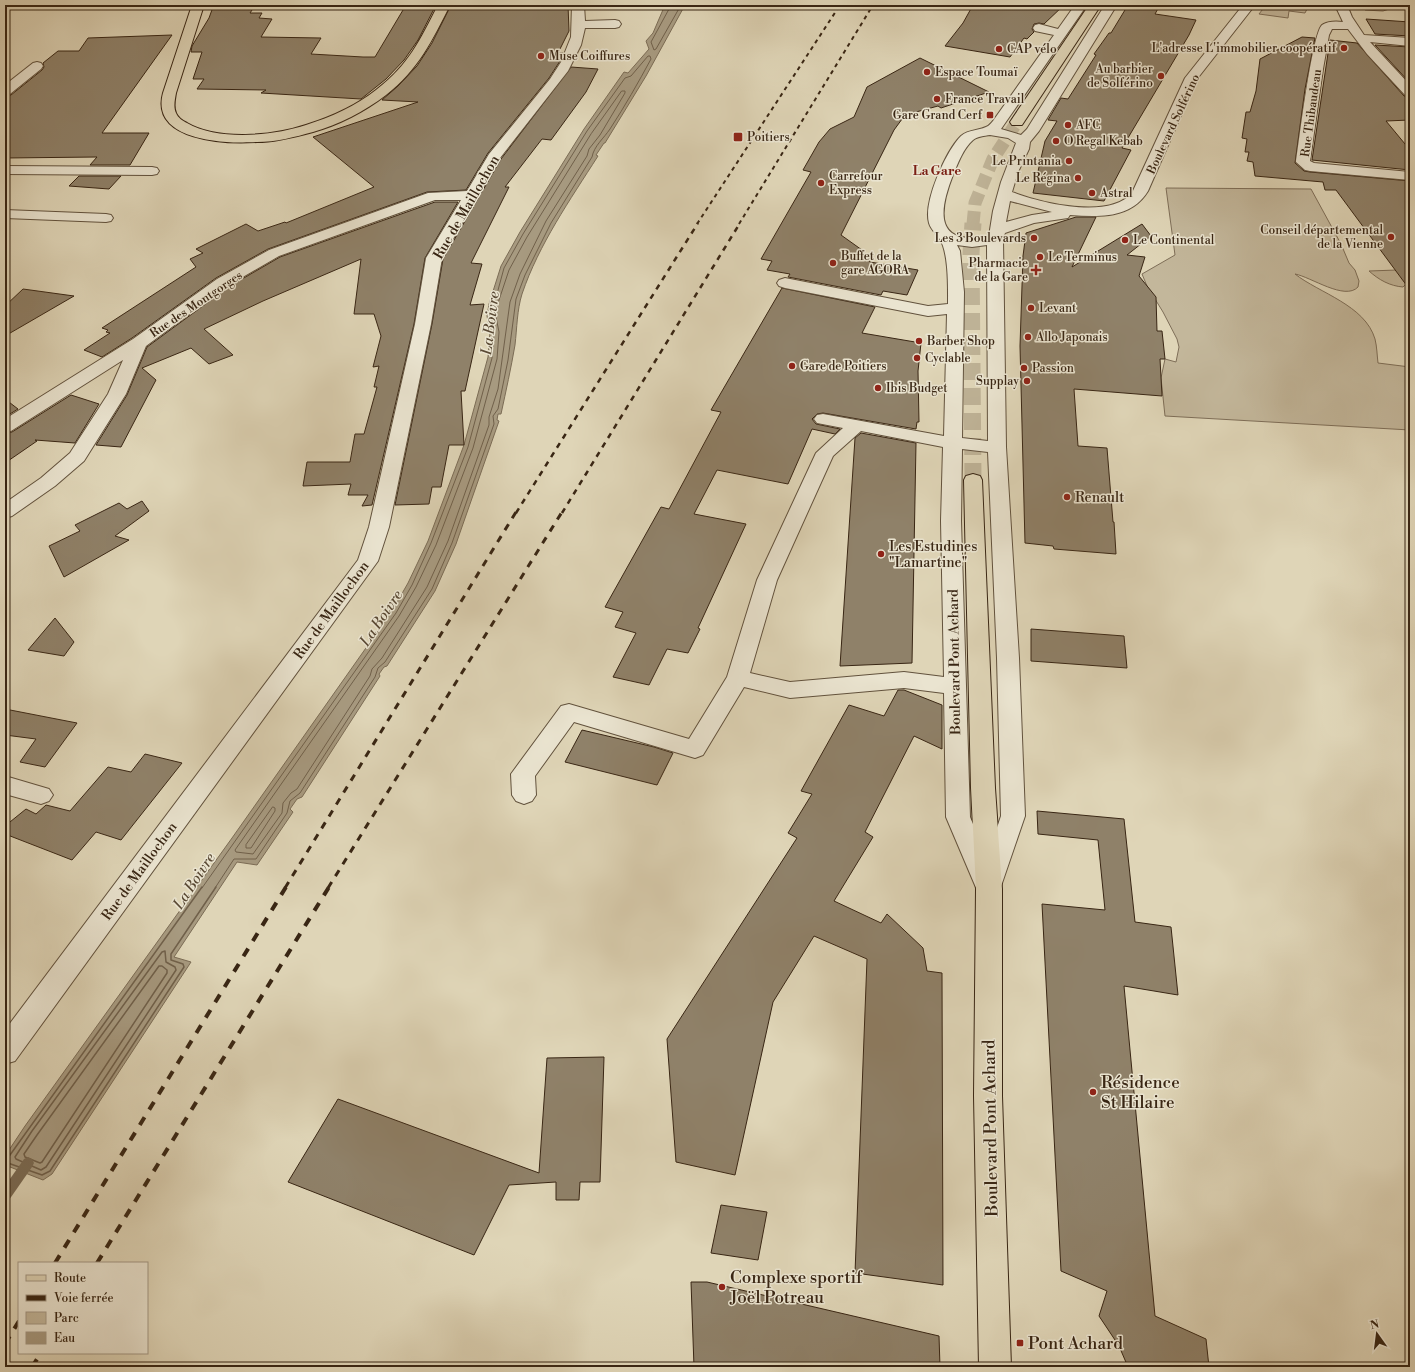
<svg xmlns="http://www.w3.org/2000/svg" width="1415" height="1372" font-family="'Libre Bodoni',serif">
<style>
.green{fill:#c3b79b;stroke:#7e6e58}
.water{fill:#a79a80;stroke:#7b6c55}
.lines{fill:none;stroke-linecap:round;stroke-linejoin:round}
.shore-far1{stroke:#70604a;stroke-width:1}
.shore{stroke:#70604a;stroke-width:1.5}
.stream{fill:#7b6c55;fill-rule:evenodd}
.building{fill:#8f8169;stroke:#392614}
.major-tunnel-far1{stroke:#beb296;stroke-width:13;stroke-dasharray:13 6;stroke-linecap:butt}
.major-tunnel{stroke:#beb296;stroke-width:17;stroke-dasharray:17 8;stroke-linecap:butt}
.minor-casing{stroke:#62523d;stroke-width:2}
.major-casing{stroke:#392614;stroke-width:2}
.minor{fill:#eae4d0;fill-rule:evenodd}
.major{fill:#dfd5b7;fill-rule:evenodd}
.rail-far3{stroke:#392614;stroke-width:2;stroke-dasharray:4 4;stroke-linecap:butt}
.rail-far2{stroke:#392614;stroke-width:2.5;stroke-dasharray:5.5 5.5;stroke-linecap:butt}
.rail-far1{stroke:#392614;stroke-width:3;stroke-dasharray:7 7;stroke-linecap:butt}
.rail{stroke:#392614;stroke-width:4;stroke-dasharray:9 9;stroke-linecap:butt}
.poi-dot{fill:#8f2418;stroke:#eae4d0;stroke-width:1.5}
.labels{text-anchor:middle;stroke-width:3;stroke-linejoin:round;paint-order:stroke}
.far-poi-label{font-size:12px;fill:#392614;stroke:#eae4d0;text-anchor:start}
.far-street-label{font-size:12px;fill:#392614;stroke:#eae4d0}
.far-neighbourhood-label{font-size:13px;font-weight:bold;fill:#7a1f14;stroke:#eae4d0}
.street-label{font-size:14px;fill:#392614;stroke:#eae4d0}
.poi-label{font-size:14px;fill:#392614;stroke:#eae4d0;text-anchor:start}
.water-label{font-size:15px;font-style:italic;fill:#5a4934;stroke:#eae4d0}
.near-poi-label{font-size:17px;fill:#392614;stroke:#eae4d0;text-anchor:start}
.near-street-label{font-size:17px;fill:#392614;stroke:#eae4d0}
</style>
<rect width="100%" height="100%" fill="#dfd5b7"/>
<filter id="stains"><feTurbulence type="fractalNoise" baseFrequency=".005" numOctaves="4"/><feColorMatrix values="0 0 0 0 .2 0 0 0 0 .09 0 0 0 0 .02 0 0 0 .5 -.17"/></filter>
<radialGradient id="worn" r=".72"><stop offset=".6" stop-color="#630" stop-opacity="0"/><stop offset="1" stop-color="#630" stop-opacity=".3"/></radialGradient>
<g class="green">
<path d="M1266 5H1309L1305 13 1289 11 1288 18 1259 14Z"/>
<path d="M1364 5H1402L1383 11 1365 10Z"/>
<path d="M1166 188 1311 189 1341 244 1349 263 1355 270 1359 281 1358 287C1345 301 1311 277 1295 274 1319 293 1365 305 1375 339 1377 347 1377 355 1378 363L1410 367V430L1165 416 1161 378 1165 359 1176 362 1179 347 1177 339 1163 312 1147 286 1142 274 1175 255Z"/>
<path d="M1397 270 1407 283 1403 287C1390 286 1379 280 1369 271Z"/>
</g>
<path class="water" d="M665 5H685L646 76 605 143H604L596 155 598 156C570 200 539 244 522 294 517 310 517 328 515 345 511 368 506 391 501 414H498L497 420 499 421 456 544 435 591 387 666 384 667 379 674 380 676 302 797 297 799 290 809 293 812 257 865 237 862 174 957 191 962 52 1174 43 1180 5 1165V1156L25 1126 232 838 392 611 408 583 428 541 464 445 488 357 490 332 487 316 489 304 501 266 520 232 584 129 624 72 628 73 649 49 646 41 653 33Z"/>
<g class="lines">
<g class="shore-far1">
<path d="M669 5V9L651 42 654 50 656 49 681 5"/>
<path d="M622 91H625V93L600 135 589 149 587 156 546 221 520 274 510 302 498 389 489 417V425L448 541 427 587 382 658 372 669 370 676 297 789 291 793 283 803 282 813 253 854 236 852 235 850 399 616 416 587 436 545 473 448 497 359 499 332 496 317 497 306 509 270 527 237 591 134Z"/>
<path d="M273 807 275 808V811L251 848H246V845Z"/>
<path d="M202 888 396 613 412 585 431 543 468 447 492 358 494 332 491 316 504 268 523 234 587 131 625 78 631 76 648 56H650L651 59C638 83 625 106 610 129 604 138 594 146 592 157L551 223 525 275 516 299 508 360 498 409 493 416 494 424 452 543 432 589 385 662 378 668 375 677 300 793 290 801 287 813 256 859H234L215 888"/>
</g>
<g class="shore">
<path d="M165 951 166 962 175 967 176 970 46 1167 41 1170 16 1159 15 1157 32 1131 162 952Z"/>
<path d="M159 966H162L167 970V973L42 1162 40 1163 25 1157 24 1154 37 1135Z"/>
<path d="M5 1157 10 1155 202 887"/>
<path d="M5 1162 42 1175 50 1171 184 967 183 964 171 960V954L216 887"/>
</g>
<path class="stream" d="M28 1157 32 1159 34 1163 32 1167 9 1200 5 1202V1186L24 1159Z"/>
</g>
<g class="building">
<path d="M406 5H436L418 40 404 60 386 79 361 99 261 93 266 90 197 89 204 79H193L202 52H191L192 46 209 18 213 7H254L250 13H262L259 18 272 19 261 37 321 38 311 54 363 57H375Z"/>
<path d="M451 5H568L569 31 558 53H563L560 61 549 78 488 153 466 190 427 192 268 249 216 278 132 338 102 357 84 350 110 333 106 332 108 330 102 328 196 267 190 259 203 253 196 249 246 224 258 231 285 222 286 223 374 187 313 137 418 102 382 100 398 86 417 66 432 43Z"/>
<path d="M973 5H1064L1044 24 1039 23 1034 24 1032 29 1034 32 1027 39 1024 38 1010 57 945 46 963 23Z"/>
<path d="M1128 5H1160L1155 14 1196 20 1189 35 1122 148 1131 150 1104 201 1033 193 1045 141 1057 121 1048 120 1061 98 1068 99 1096 55 1094 54 1109 33H1111Z"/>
<path d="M1366 19 1410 22V36L1375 34Z"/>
<path d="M172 35 102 133H149L130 165H90L97 157 5 158V96L11 95 42 70 44 67 43 63 58 51H79L88 38Z"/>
<path d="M1302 37 1315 38 1305 89 1295 163 1304 171 1310 172 1410 181V290L1336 190H1325L1323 182 1255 176 1253 162 1247 161 1249 152H1245L1247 139 1242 138 1246 112H1250L1256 91 1260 59Z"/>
<path d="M1330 40 1357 43 1404 96 1410 97V120L1386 121 1410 150V170L1312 160Z"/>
<path d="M1375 45 1410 47V83Z"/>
<path d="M920 58 989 92 941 108 938 106 905 115 894 130 841 235 862 250 870 262 918 270 907 295 883 291 881 295 788 277 790 274 767 270 772 261 761 259 811 172 803 170 819 142 830 129 854 117 867 87Z"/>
<path d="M571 67 598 69 586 92 551 140 542 139 505 187H509L471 263 482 264 470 305 484 304 465 391H461L464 445H449L441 487H432L429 504 395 505 432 324 443 259 501 159Z"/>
<path d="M79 176H121L109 189 69 186Z"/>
<path d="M435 202H458L425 258 414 324 372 505 362 506 368 495H348L351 484 303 486 307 462H350L355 434H364L377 387H374L379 366 373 367 381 336 374 314H354L361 259 263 301 204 329 233 355 209 364 191 348 142 368 156 380 121 447 96 445 127 395 147 347 230 286 280 257Z"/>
<path d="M1076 217H1096L1072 267 1142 224 1151 236 1127 255 1145 257 1139 276 1156 297 1157 331H1162L1165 359H1160L1162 396 1074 389 1078 446 1107 448 1113 522H1114L1116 554 1054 549 1053 546 1025 543 1020 346 1023 256 1026 233Z"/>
<path d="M782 288 875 307 862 333 921 343 918 371 919 422H917L916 429 823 413 817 414 812 419 816 424 840 429 835 434 812 429 788 484 717 470 694 514 746 524 698 628 700 629 688 653 667 649 649 685 613 677 636 633 615 627 623 612 605 607 661 507 669 509 721 412 711 410Z"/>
<path d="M23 289 74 296 5 336V306Z"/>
<path d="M71 395 99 404 75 443 35 440 37 441 5 463V433L12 432Z"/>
<path d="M5 399 18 409 5 417Z"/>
<path d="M861 433 916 443 912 663 840 666 855 438Z"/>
<path d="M142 501 149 511 115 536 129 540 64 577 49 546 80 531 75 525 119 503 127 509Z"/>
<path d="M55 618 74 642 64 656 28 650Z"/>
<path d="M1031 629 1124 636 1127 668 1031 661Z"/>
<path d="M898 690H904L942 705V749L914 736 865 832 873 837 834 901 881 923 887 914 923 948 927 971 942 973 943 1285 855 1273 867 959 814 936 773 1002 735 1175 676 1162 667 1039 797 838 788 833 812 794 801 791 849 705 884 716Z"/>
<path d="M5 709 77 723 45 767 20 762 36 739 5 735Z"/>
<path d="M582 730 654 747 673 753 657 785 565 762Z"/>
<path d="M145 754 182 763 121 840 96 832 72 860 5 834V826L26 809 36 814 46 805 70 811 108 767 131 772Z"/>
<path d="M1037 811 1124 819 1135 922 1171 927 1178 995 1124 986 1155 1316 1206 1339 1209 1367H1128L1119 1346 1099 1316 1107 1291 1061 1271 1042 904 1105 910 1098 840 1038 834Z"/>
<path d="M604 1057 600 1182H580L579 1200H556V1182L509 1185 474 1255 288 1182 338 1099 539 1173 547 1058Z"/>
<path d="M721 1205 767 1212 758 1260 711 1253Z"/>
<path d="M691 1282H707L939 1336 940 1367H694Z"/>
</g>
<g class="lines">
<path class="major-tunnel-far1" d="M973 224 975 203 993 159 1017 122"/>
<path class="major-tunnel" d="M973 480 971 253 973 223"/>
<defs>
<g id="minor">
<path d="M572 5H584L585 21 615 20 619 21 621 24 619 27 615 28H585L581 45 568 71 500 158 442 258 431 324 389 527 378 561 15 1061 5 1064V1030L358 560 369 527 415 324 426 258 461 200H435L279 256 229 285 146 346 126 394 84 461 55 486 12 516 5 518V503L41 478 70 453 108 394 123 360 11 431 5 432V419L133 339 217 279 269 250 428 193 467 191 489 154 550 79 561 62 571 37Z"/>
<path d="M1075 5H1087L1001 129 1021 135 1027 129 1103 8V5H1115V8L1039 131 1030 142 1029 149 1018 172 1012 192C1041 203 1109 220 1132 193L1185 78 1243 5H1255L1197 79 1148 191C1131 219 1099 217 1070 215L1068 218 1034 223 1005 233 1003 239 1006 447 1019 658 1025 816 999 892 990 895 977 890 946 817 944 693 904 688 790 698 744 687 703 755 695 758 574 722 535 776 536 795 532 801 524 804 516 801 512 795 511 774 561 706 569 704 689 739 727 677 757 580 816 453 843 428 817 423 814 419 817 415 823 414 944 436 947 314 928 316 785 288 779 286 777 283 779 280 785 278 928 306 948 304C948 288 949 251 939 238 936 233 931 230 929 223 923 202 946 151 961 136 969 129 978 131 986 127 989 126 991 123 993 121L1054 35 1035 31 1033 28 1035 25 1039 24 1058 29ZM990 135 1008 138 1016 143 1001 182 993 211 989 236C935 246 938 213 953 175 958 163 963 149 973 140 978 136 984 136 990 135ZM1010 201 1052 212 1032 215 1006 222ZM957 245 972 247 987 245 988 441 962 438 964 292 960 251ZM861 431 943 447 941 521 944 677 904 672 790 682 750 673 777 580 833 456ZM962 449 988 452 997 658 1001 816 987 857 970 817 961 521Z"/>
<path d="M1335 5H1347L1352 17 1364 35 1410 38V46L1370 42 1410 85V96L1405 95 1367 54 1348 29H1332L1329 35 1323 69 1310 161 1314 163 1410 172V180L1310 171 1305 170 1296 162C1299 142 1312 34 1322 25 1327 21 1337 21 1343 22Z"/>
<path d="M37 62 41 63 43 66 41 69 10 94 5 95V85L33 63Z"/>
<path d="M5 166 152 167 157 168 159 171 157 174 152 175 5 174Z"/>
<path d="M5 210 106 214 111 215 113 218 111 221 106 222 5 218Z"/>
<path d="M5 776 49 789 53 795 49 801 41 804 5 794Z"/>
</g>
<g id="major">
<path d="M192 5H204L176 93C175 99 173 107 176 113 178 118 183 121 187 123 218 141 273 136 306 125 331 117 356 106 376 90 409 65 420 40 438 5H450C432 41 418 70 386 95 365 111 338 125 313 132 295 137 276 142 257 142 226 144 150 141 163 93Z"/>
<path d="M1089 5H1101L1022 125H1012L1010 122Z"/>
<path d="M973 474 980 476 982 480 995 788 1002 889V1096L1011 1367H979L974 1096 976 889 971 788 964 480 966 476Z"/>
</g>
</defs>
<use href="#minor" class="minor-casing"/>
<use href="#major" class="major-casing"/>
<use href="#minor" class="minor"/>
<use href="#major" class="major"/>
<g class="rail-far3">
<path d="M697 224 840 5"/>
<path d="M739 224 873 5"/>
</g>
<g class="rail-far2">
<path d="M516 513 698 223"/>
<path d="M562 513 740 223"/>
</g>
<g class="rail-far1">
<path d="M285 888 516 512"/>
<path d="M328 888 562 512"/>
</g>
<g class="rail">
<path d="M55 1263 286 887"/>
<path d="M97 1263 329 887"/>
<path d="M5 1344 19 1321"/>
<path d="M32 1367 41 1353"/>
</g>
</g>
<g class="poi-dot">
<circle cx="1344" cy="48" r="4"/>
<circle cx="999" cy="49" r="4"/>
<circle cx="541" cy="56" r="4"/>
<circle cx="927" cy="72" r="4"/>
<circle cx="1161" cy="76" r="4"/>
<circle cx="937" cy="99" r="4"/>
<rect x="986" y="111" width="8" height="8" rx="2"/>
<circle cx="1068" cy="125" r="4"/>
<rect x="733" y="132" width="10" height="10" rx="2"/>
<circle cx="1056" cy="141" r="4"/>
<circle cx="1069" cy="161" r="4"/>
<circle cx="1078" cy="178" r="4"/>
<circle cx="821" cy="183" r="4"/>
<circle cx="1092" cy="193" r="4"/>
<circle cx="1391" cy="237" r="4"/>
<circle cx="1034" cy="238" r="4"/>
<circle cx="1125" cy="240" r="4"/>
<circle cx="1040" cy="257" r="4"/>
<circle cx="833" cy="263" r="4"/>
<path d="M1034 264h4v4h4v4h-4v4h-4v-4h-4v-4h4z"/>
<circle cx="1031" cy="308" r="4"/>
<circle cx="1028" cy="337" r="4"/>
<circle cx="919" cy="341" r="4"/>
<circle cx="917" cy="358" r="4"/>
<circle cx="792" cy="366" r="4"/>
<circle cx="1024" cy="368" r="4"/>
<circle cx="1027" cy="381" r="4"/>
<circle cx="878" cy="388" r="4"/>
<circle cx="1067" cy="497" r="4"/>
<circle cx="881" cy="554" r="4"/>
<circle cx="1093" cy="1092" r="4"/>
<circle cx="722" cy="1287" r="4"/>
<rect x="1016" y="1339" width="8" height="8" rx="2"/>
</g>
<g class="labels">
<g class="far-poi-label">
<text x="1336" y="52" text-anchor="end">L'adresse L'immobilier coopératif</text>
<text x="1007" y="53">CAP vélo</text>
<text x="549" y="60">Muse Coiffures</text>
<text x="1153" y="73" text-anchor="end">Au barbier<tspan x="1153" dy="14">de Solférino</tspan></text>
<text x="935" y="76">Espace Toumaï</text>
<text x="945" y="103">France Travail</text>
<text x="982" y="119" text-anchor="end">Gare Grand Cerf</text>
<text x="1076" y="129">AFC</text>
<text x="747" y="141">Poitiers</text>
<text x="1064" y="145">O Regal Kebab</text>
<text x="1061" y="165" text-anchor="end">Le Printania</text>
<text x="829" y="180">Carrefour<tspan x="829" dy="14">Express</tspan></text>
<text x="1070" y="182" text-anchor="end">Le Régina</text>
<text x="1100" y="197">Astral</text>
<text x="1383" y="234" text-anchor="end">Conseil départemental<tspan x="1383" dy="14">de la Vienne</tspan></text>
<text x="1026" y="242" text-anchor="end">Les 3 Boulevards</text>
<text x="1133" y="244">Le Continental</text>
<text x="841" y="260">Buffet de la<tspan x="841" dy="14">gare AGORA</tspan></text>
<text x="1048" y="261">Le Terminus</text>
<text x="1028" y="267" text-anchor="end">Pharmacie<tspan x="1028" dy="14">de la Gare</tspan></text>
<text x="1039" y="312">Levant</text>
<text x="1036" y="341">Allo Japonais</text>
<text x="927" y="345">Barber Shop</text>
<text x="925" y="362">Cyclable</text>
<text x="800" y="370">Gare de Poitiers</text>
<text x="1032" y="372">Passion</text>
<text x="1019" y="385" text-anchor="end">Supplay</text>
<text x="886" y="392">Ibis Budget</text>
</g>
<g class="far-street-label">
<text transform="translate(1311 113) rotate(-82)" y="4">Rue Thibaudeau</text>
<text transform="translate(1173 124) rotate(-65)" y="4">Boulevard Solférino</text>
<text transform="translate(196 304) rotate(-34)" y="4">Rue des Montgorges</text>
</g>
<g class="far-neighbourhood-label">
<text x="937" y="175">La Gare</text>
</g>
<g class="street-label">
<text transform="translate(466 207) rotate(-60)" y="5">Rue de Maillochon</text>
<text transform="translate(331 610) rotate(-54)" y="5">Rue de Maillochon</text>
<text transform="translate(954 662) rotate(-91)" y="5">Boulevard Pont Achard</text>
<text transform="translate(139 871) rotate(-54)" y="5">Rue de Maillochon</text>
</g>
<g class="poi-label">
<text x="1075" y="502">Renault</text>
<text x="889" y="551">Les Estudines<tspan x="889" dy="16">"Lamartine"</tspan></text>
</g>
<g class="water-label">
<text transform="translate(490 323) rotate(-83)" y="5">La Boivre</text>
<text transform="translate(381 618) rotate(-56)" y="5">La Boivre</text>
<text transform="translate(194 881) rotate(-57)" y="5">La Boivre</text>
</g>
<g class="near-poi-label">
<text x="1101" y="1088">Résidence<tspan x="1101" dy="20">St Hilaire</tspan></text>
<text x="730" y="1283">Complexe sportif<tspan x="730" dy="20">Joël Potreau</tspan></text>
<text x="1028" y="1349">Pont Achard</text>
</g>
<g class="near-street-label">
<text transform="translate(990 1128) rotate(-91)" y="6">Boulevard Pont Achard</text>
</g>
</g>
<rect width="1415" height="1372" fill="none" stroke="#dfd5b7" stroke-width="20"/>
<rect x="6" y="6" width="1403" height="1360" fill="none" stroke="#392614" stroke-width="2"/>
<rect x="10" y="10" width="1395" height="1352" fill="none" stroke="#392614"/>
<rect x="18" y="1262" width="130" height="92" fill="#eae4d0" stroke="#a39885"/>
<rect x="26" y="1275" width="20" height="6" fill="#dfd5b7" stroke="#a39885"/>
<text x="54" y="1282" font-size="12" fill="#392614">Route</text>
<rect x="26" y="1295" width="20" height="6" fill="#392614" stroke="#a39885"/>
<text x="54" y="1302" font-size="12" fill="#392614">Voie ferrée</text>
<rect x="26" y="1312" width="20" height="12" fill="#c3b79b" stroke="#a39885"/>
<text x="54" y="1322" font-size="12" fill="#392614">Parc</text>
<rect x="26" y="1332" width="20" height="12" fill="#a79a80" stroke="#a39885"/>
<text x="54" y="1342" font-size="12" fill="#392614">Eau</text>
<g transform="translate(1377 1334) rotate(346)" stroke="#eae4d0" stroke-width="3" paint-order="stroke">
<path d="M0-3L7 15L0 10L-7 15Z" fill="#392614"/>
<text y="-6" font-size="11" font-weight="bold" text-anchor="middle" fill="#392614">N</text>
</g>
<rect width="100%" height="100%" filter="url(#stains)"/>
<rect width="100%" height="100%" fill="url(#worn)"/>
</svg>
